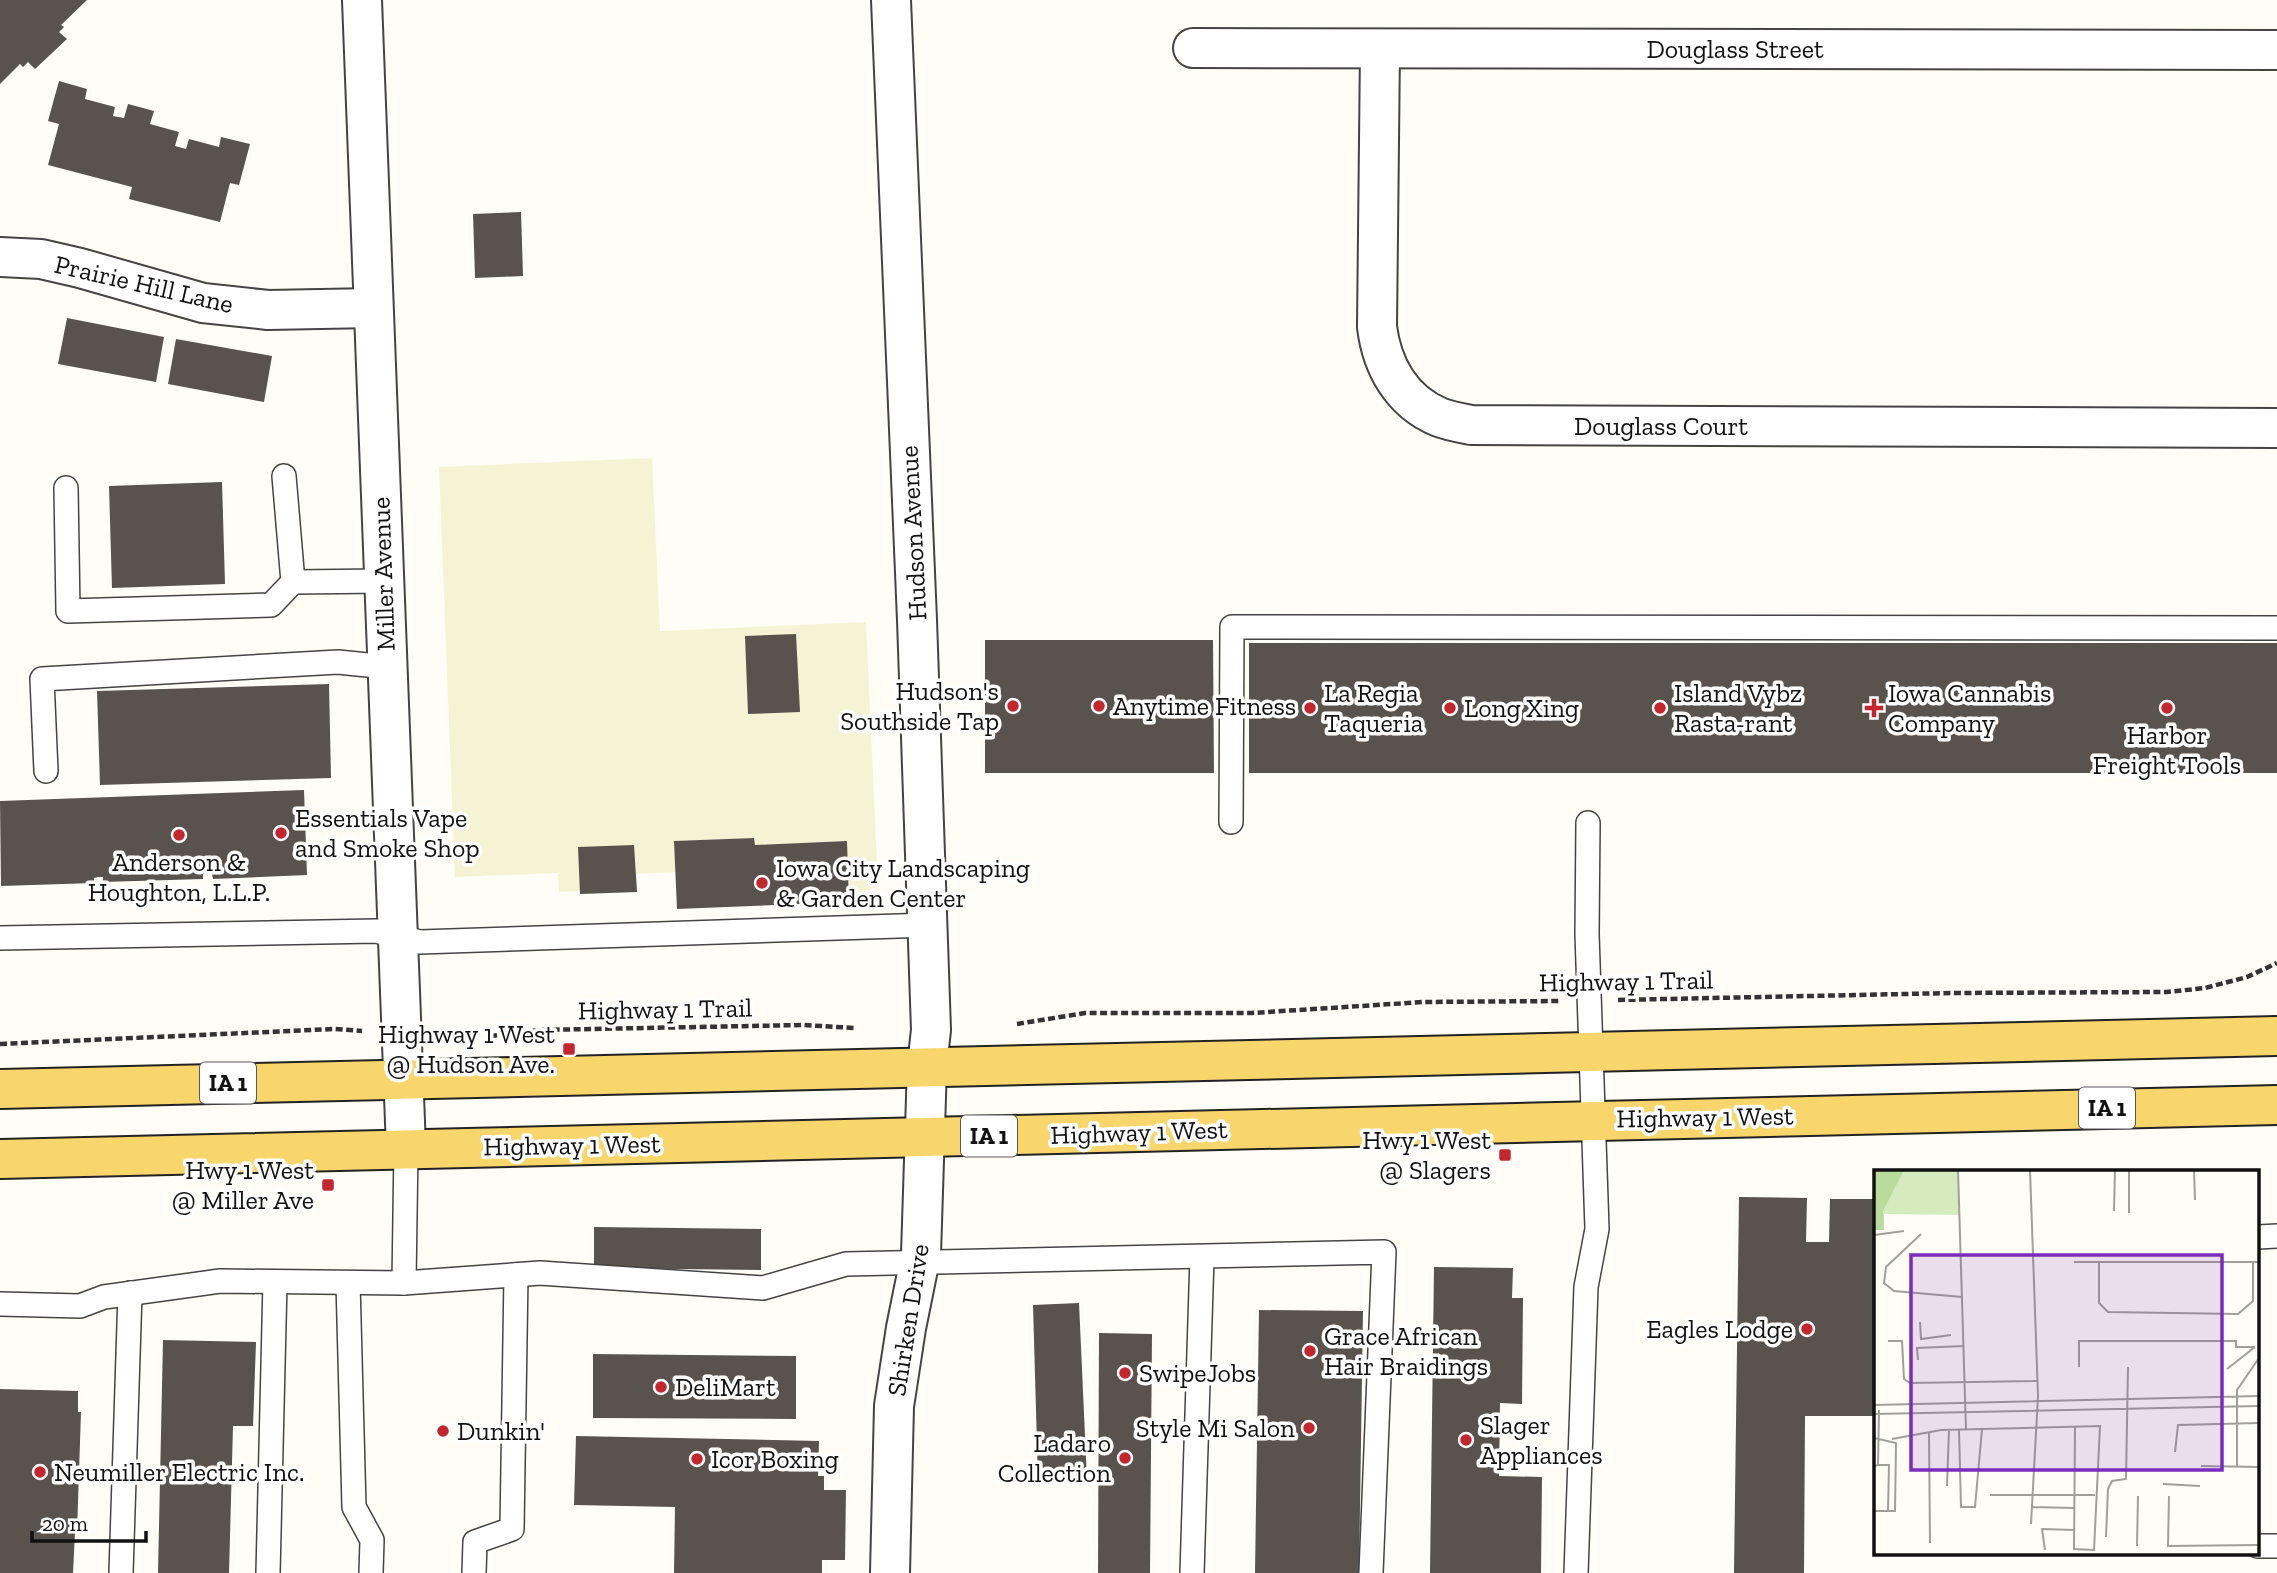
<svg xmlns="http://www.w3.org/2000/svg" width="2277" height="1573" font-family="'Zilla Slab',serif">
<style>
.farmland{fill:#f6f3d4}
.building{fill:#5a524d}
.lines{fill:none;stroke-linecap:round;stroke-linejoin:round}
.service-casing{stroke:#444;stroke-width:26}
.minor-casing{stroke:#444;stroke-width:42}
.primary-casing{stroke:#222;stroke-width:42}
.path{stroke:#333;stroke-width:4.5;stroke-dasharray:7 3.5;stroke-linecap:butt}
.service{stroke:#fff;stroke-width:23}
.minor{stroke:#fff;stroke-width:38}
.primary{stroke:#f9d66b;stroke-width:38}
.poi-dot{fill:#c4262e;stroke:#fff;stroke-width:2.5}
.labels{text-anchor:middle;stroke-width:7;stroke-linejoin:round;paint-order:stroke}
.shield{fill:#fff;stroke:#585858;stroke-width:2}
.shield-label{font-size:24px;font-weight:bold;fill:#111}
.street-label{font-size:26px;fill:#111;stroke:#fff}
.poi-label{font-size:26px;fill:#111;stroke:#fff;text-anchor:start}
.inset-road{fill:none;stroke:#a09f9a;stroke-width:2}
.view{fill:#7b2cbf;fill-opacity:0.15;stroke:#7b2cbf;stroke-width:3.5}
.inset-edge{fill:none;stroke:#111;stroke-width:3.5}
</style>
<rect width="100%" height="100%" fill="#fffdf5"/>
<path class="farmland" d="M652 458 660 631 866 622 878 886 858 894H849L846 841 755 845 754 838 675 841 676 872 636 874 637 892 580 894V891L559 892 558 873 455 877 439 467Z"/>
<g class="building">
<path d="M0 0H87L61 25 64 27 59 32 67 39 35 69 28 62 23 67 20 64 0 84Z"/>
<path d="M59 81 87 89 85 99 115 107 113 116 124 118 128 104 154 111 150 124 179 132 175 146 186 149 189 139 219 147 221 137 250 144 239 185 230 183 220 222 129 199 132 187 48 165 59 124 48 121Z"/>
<path d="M521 212 523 276 475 278 473 214Z"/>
<path d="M67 318 164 337 156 382 58 364Z"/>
<path d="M176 339 272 356 264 402 168 384Z"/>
<path d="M222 482 225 584 112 588 109 486Z"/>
<path d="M796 634 800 712 748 714 745 636Z"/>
<path d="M985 640H1213L1214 773H985Z"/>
<rect x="1249" y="643" width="1028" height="130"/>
<path d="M329 684 331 778 100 785 97 691Z"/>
<path d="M304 790 307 875 213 879 212 874H203V879L103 882V877H98L94 878V883L1 886 0 801Z"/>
<path d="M754 838 755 845 847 841 849 902 677 909 674 841Z"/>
<path d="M634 845 637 892 580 894 578 847Z"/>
<path d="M1739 1197 1807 1198 1806 1242H1829L1830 1199H1876V1416H1805L1804 1573H1734Z"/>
<path d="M594 1227 761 1229V1270L594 1268Z"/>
<path d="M1434 1267 1513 1268 1512 1298H1523L1522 1404 1500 1403 1499 1476 1542 1477 1541 1573H1430Z"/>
<path d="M1079 1303 1087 1480 1038 1481 1033 1305Z"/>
<path d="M1259 1310 1363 1311 1359 1573H1255Z"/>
<path d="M1099 1333 1152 1334 1150 1573H1098Z"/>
<path d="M163 1340 256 1342 253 1426H233L229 1573H158Z"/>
<path d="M593 1354 796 1356V1419L593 1418Z"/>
<path d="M0 1389 78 1391V1412H81L77 1532H75L73 1573H0Z"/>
<path d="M576 1436 819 1441 818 1476H824V1490H846L845 1560H822V1573H674L675 1507 574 1505Z"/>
</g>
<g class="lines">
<defs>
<g id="service">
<path d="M284 476 293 582 384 581"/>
<path d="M66 488 68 611 271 605 293 582"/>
<path d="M46 771 42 679 338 662 387 667"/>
<path d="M1231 822 1232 627 2277 628"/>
<path d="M0 938 376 931 420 942 929 925"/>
<path d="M2258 1237 2277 1236"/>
<path d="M348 1283 354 1507 372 1540 371 1573"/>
<path d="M404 1283 406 1148"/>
<path d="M0 1304 80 1306 104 1297 220 1281 404 1283 540 1273 763 1288 846 1264 1384 1252 1371 1573"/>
<path d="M2258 1546H2277"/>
<path d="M121 1573 130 1293"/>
<path d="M268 1573 275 1282"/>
<path d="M474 1573 475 1542 512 1529 516 1275"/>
<path d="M1192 1573 1202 1257"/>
<path d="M1576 1573 1586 1287 1597 1229 1587 934 1588 823"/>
</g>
<g id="minor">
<path d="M362 0 406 1148"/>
<path d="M1193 48 2277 50"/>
<path d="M1380 49 1377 327C1382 366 1401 401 1439 417 1449 421 1461 423 1471 425L2277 428"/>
<path d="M0 257 41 259 80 268 203 303 268 310 373 308"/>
<path d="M890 1573 894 1406 906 1328 921 1254 927 1066 931 1030 917 620 891 0"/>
</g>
<g id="primary">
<path d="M0 1089 2277 1036"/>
<path d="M0 1159 2277 1105"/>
</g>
</defs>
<use href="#service" class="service-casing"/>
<use href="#minor" class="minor-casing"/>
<use href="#primary" class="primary-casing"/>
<g class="path">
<path d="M1618 1000 1952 993 2167 992 2205 988 2247 977 2277 963"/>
<path d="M1017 1024 1085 1013H1252L1423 1002 1560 1001"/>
<path d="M490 1036 539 1030 803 1025 855 1028"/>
<path d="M0 1044 334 1029 362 1031"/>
</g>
<use href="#service" class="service"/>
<use href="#minor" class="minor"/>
<use href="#primary" class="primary"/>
</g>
<g class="poi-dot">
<circle cx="1013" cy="706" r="7"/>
<circle cx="1099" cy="706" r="7"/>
<circle cx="1310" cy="708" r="7"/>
<circle cx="1450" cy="708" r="7"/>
<circle cx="1660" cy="708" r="7"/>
<path d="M1870.5 697.5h7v7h7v7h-7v7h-7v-7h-7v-7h7z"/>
<circle cx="2167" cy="708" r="7"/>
<circle cx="281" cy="833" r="7"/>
<circle cx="179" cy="835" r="7"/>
<circle cx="762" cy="883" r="7"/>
<rect x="562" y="1042" width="14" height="14" rx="3.5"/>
<rect x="1498" y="1148" width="14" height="14" rx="3.5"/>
<rect x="321" y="1178" width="14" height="14" rx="3.5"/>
<circle cx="1807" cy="1329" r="7"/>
<circle cx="1310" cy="1351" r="7"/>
<circle cx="1125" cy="1373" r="7"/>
<circle cx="661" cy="1387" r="7"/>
<circle cx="1309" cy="1428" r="7"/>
<circle cx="443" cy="1431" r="7"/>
<circle cx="1466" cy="1440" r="7"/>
<circle cx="1125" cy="1458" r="7"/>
<circle cx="697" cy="1459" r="7"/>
<circle cx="40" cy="1472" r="7"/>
</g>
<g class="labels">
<g class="shield">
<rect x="200" y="1062.5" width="56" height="41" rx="5"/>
<rect x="2079" y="1087.5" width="56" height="41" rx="5"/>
<rect x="961" y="1115.5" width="56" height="41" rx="5"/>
</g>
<g class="shield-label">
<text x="228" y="1091">IA 1</text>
<text x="2107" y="1116">IA 1</text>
<text x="989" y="1144">IA 1</text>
</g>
<g class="street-label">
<text x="1735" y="58">Douglass Street</text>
<text transform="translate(144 284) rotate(13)" y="9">Prairie Hill Lane</text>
<text x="1661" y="435">Douglass Court</text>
<text transform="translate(913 533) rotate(-93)" y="9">Hudson Avenue</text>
<text transform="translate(383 574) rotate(-92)" y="9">Miller Avenue</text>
<text transform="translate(1626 981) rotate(-1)" y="9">Highway 1 Trail</text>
<text transform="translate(665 1009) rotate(-1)" y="9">Highway 1 Trail</text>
<text transform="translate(1705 1117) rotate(-1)" y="9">Highway 1 West</text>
<text transform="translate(1139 1132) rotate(-2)" y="9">Highway 1 West</text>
<text transform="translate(572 1145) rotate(-1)" y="9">Highway 1 West</text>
<text transform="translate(908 1320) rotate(-81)" y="9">Shirken Drive</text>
</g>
<g class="poi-label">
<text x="999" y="700" text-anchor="end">Hudson's<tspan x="999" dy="30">Southside Tap</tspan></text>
<text x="1324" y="702">La Regia<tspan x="1324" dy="30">Taqueria</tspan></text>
<text x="1674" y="702">Island Vybz<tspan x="1674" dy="30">Rasta-rant</tspan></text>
<text x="1888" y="702">Iowa Cannabis<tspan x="1888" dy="30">Company</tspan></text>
<text x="1113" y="715">Anytime Fitness</text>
<text x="1464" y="717">Long Xing</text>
<text x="2167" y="744" text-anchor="middle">Harbor<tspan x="2167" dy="30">Freight Tools</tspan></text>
<text x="295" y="827">Essentials Vape<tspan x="295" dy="30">and Smoke Shop</tspan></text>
<text x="179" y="871" text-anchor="middle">Anderson &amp;<tspan x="179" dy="30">Houghton, L.L.P.</tspan></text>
<text x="776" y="877">Iowa City Landscaping<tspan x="776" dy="30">&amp; Garden Center</tspan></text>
<text x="555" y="1043" text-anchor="end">Highway 1 West<tspan x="555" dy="30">@ Hudson Ave.</tspan></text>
<text x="1491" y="1149" text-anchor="end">Hwy 1 West<tspan x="1491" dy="30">@ Slagers</tspan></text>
<text x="314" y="1179" text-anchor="end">Hwy 1 West<tspan x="314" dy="30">@ Miller Ave</tspan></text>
<text x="1793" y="1338" text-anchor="end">Eagles Lodge</text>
<text x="1324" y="1345">Grace African<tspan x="1324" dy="30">Hair Braidings</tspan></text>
<text x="1139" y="1382">SwipeJobs</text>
<text x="675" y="1396">DeliMart</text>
<text x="1480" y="1434">Slager<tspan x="1480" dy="30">Appliances</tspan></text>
<text x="1295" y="1437" text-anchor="end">Style Mi Salon</text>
<text x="457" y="1440">Dunkin'</text>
<text x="1111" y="1452" text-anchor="end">Ladaro<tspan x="1111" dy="30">Collection</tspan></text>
<text x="711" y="1468">Icor Boxing</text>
<text x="54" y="1481">Neumiller Electric Inc.</text>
</g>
</g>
<g transform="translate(1874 1170)">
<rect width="385" height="385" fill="#fffdf5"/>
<path d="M0 0H84L85 45 10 44V60H0Z" fill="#d5ebbd"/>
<path d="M0 0H30L9 41 10 60H0Z" fill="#b9dc9c"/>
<path class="inset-road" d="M84 0 92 260M156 0 164 226 157 354M320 0 321 30M240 41 241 0M255 43V0M47 64 12 97 10 113 20 121 88 127M0 65 30 61M200 92H385M225 92V133L234 142 364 144 379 131V92M46 152 47 169 77 165M14 171H28L30 209 36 213 164 211M44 190 43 178 90 176M205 197V171H362V177H381M353 199 381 177M0 235 385 226M0 244 385 236M85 260 87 337H101L108 259M55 262 56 373M0 268 22 273 21 341H0M18 269 67 260 226 256 220 380 200 379 201 257M301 282 304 255 385 253M4 295H15L14 341M0 296 4 295 5 240M327 296 385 297M363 296V220L385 188M289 314 326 316M73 316 75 260M116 325H221M295 326 294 376 385 375M158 337 201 338M232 367 234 319 238 311 252 309 254 197M263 376 264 326M171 380 168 359 201 360"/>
<path class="view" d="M37 85H348V300H37Z"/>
<rect width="385" height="385" class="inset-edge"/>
</g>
<path d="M32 1531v10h114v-10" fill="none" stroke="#111111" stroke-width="3.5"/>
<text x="42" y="1531" font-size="21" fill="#111111" stroke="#ffffff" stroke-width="5" paint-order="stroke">20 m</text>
</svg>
